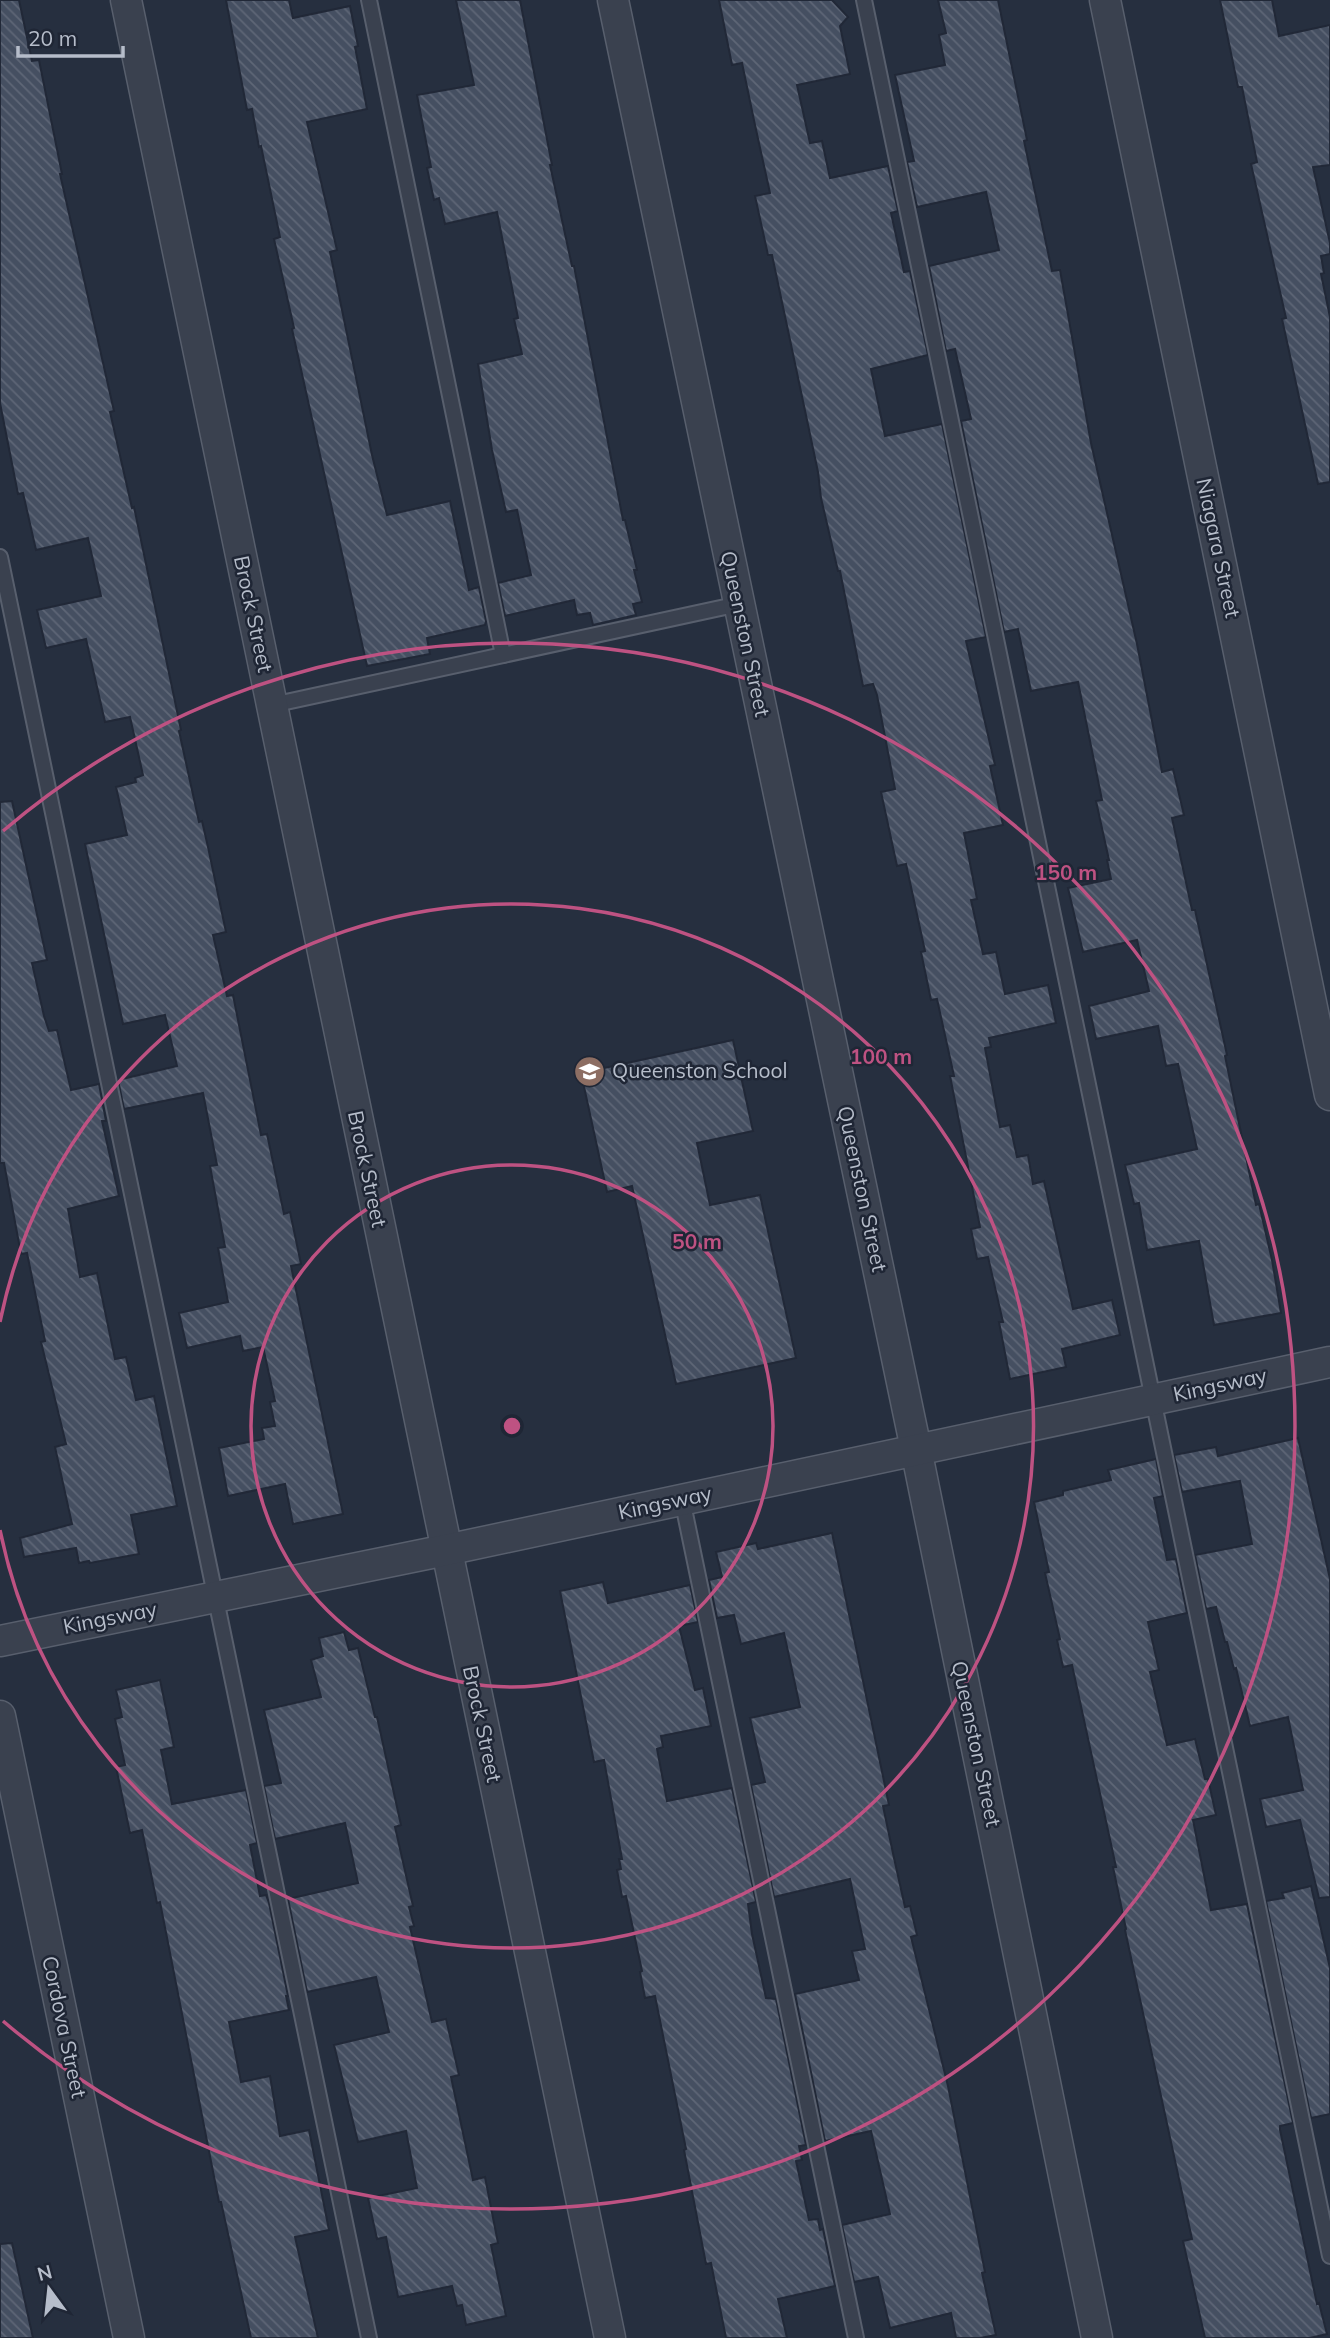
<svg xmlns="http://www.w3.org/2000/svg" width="1330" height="2338" font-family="Mulish,sans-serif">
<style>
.building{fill:url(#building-back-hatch);stroke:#212837;stroke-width:2}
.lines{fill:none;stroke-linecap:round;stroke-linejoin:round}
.service-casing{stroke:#585f6d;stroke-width:18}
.minor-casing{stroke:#585f6d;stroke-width:33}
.service{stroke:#3a414f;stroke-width:14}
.minor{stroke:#3a414f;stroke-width:30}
.ring{fill:none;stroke:#be5282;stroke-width:3.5}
.labels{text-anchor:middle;stroke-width:5;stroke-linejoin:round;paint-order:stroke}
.street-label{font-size:21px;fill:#b6bdca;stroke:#1f2635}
.poi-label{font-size:21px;fill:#b6bdca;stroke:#1f2635;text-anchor:start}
.centre{fill:#be5282;stroke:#1f2635;stroke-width:3.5}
.ring-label{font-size:21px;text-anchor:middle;font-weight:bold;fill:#be5282;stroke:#1f2635;stroke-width:5;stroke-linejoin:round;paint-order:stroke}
</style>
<defs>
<pattern id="building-back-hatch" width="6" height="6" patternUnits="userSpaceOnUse" patternTransform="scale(1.75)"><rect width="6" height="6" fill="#454f61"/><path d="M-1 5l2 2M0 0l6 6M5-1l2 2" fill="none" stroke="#5e6676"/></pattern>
</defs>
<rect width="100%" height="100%" fill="#262f3f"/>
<g class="building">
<path d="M0 0H19L32 61 39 60 62 174H60L114 411 110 412 132 508 134 507 181 730 179 731 199 822 202 821 208 847 226 932 213 935 227 996 233 995 261 1135 267 1134 284 1214 290 1212 301 1264 291 1266 343 1514 293 1524 285 1484 228 1496 219 1448 264 1439 262 1428 275 1426 270 1402 275 1401 263 1347 243 1351 240 1336 187 1348 179 1313 228 1302 218 1248 225 1247 210 1166 217 1165 203 1093 124 1109 118 1080 177 1066 165 1015 123 1024 85 844 127 835 116 787 136 782 135 778 143 775 130 717 105 722 86 639 46 648 37 610 101 596 88 538 36 550 23 493 18 494 0 403Z"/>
<path d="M226 0H289L293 18 350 6 358 46 355 47 367 109 307 122 337 250 330 252 372 455 387 515 450 501 469 590 479 587 486 621 485 625 427 638 430 654 367 666 292 329 294 328 274 239 280 237 261 146 259 147 252 109 247 110Z"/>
<path d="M456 0H520L552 165H550L572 266H574L623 520H625L637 570H634L642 602 633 604 636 615 593 625 590 613 577 615 574 600 505 616 498 583 531 575 517 510 506 512 492 450 478 364 522 354 514 319 518 318 497 212 445 224 439 198 434 200 427 168 431 167 417 95 474 85Z"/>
<path d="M719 0H832L848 17 840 26 850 74 797 85 810 143 822 141 830 178 888 166 898 211 891 213 904 272 910 271 928 355 871 369 885 436 942 424 986 637 966 641 995 765 990 766 1003 825 964 833 977 899 971 900 983 954 996 952 1005 994 1048 985 1056 1023 989 1038 991 1047 985 1048 1000 1127 1010 1125 1017 1157 1028 1155 1033 1184 1044 1181 1073 1309 1112 1300 1120 1335 1062 1349 1066 1367 1010 1379 999 1322H1003L988 1257 977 1259 971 1229 980 1227 950 1076H954L937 999 931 1000 921 952 925 951 906 864 897 866 881 792 895 789 877 695 873 684 863 686 840 571H838L821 498 818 472 772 255H768L755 196 770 193 755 125 742 63 732 65Z"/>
<path d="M938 0H998L1027 140 1024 141 1052 271 1060 270 1091 443 1137 644 1162 772 1173 769 1184 815 1172 818 1192 910H1195L1227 1055 1225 1056 1256 1205 1259 1204 1272 1260 1281 1313 1214 1325 1199 1241 1147 1250 1139 1203 1134 1204 1125 1165 1197 1149 1178 1064 1166 1066 1158 1026 1096 1039 1089 1006 1149 991 1137 940 1083 952 1068 888 1111 879 1107 860H1109L1096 801 1102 800 1078 682 1031 691 1018 629 1004 632 961 421 971 419 955 349 946 351 929 266 999 250 986 192 917 207 907 162 914 161 895 75 945 65 939 35 946 33Z"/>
<path d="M1220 0H1272L1279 36 1330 25V165L1313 167 1330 243V254L1321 256 1324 273 1321 274 1330 317V482L1318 484 1282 319 1286 318 1251 164 1257 162 1242 87H1238Z"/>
<path d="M12 801 47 960 32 963 44 1016 49 1031 57 1030 71 1090 99 1084 106 1121H102L119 1196 68 1209 80 1277 97 1273 115 1359 126 1357 136 1400 154 1396 177 1506 131 1515 139 1554 90 1563 89 1561 79 1563 76 1548 24 1557 20 1538 72 1524 55 1447 66 1444 41 1342 45 1341 27 1253 21 1254 4 1163H0V802Z"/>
<path d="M733 1040 753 1131 697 1143 710 1205 760 1195 796 1358 676 1384 632 1186 607 1192 581 1073Z"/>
<path d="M1298 1438 1330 1579V1897L1319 1898 1300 1820 1266 1827 1260 1799 1303 1790 1288 1717 1250 1726 1236 1668 1234 1669 1227 1642H1225L1216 1607 1206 1609 1195 1555 1252 1544 1240 1481 1182 1492 1174 1455 1216 1447 1218 1456Z"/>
<path d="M1156 1459 1163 1496 1154 1498 1167 1560 1176 1559 1187 1613 1148 1622 1159 1670 1150 1672 1167 1745 1195 1739 1205 1779H1208L1216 1815 1193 1820 1211 1910 1247 1904 1293 2123 1280 2126V2130L1317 2304 1319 2303 1327 2334 1310 2338H1205L1183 2241 1192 2239 1125 1930 1126 1929 1113 1867H1116L1072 1665 1063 1667 1057 1640 1060 1639 1045 1573 1049 1572 1034 1502 1063 1495V1491L1111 1480 1108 1470Z"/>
<path d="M832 1533 889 1805 883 1806 894 1858 905 1907 910 1906 917 1935 911 1937 948 2086 985 2272 982 2273 996 2335 980 2338H956L951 2313 890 2328 878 2277 854 2282 842 2225 890 2214 871 2131 825 2141 795 1994 859 1980 852 1951 865 1949 850 1879 774 1897 751 1785 765 1782 750 1718 800 1707 784 1633 741 1644 734 1615 717 1618 709 1580 722 1577 716 1552 756 1543 758 1549Z"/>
<path d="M603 1582 608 1603 690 1585 698 1622 679 1626 695 1690 703 1688 711 1726 661 1736 663 1747 657 1749 667 1801 732 1788 756 1902 748 1904 752 1934 766 1998 776 1999 806 2145 799 2146 802 2160 796 2161 809 2220 818 2219 820 2230 823 2229 835 2286 778 2299 787 2338H726L711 2263 706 2264 684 2150 686 2149 655 1996 645 1998 640 1972 642 1971 626 1896 622 1897 617 1870 621 1869 619 1859H622L604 1760 594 1762 560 1591Z"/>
<path d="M344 1632 349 1650 358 1648 375 1717H377L401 1825 395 1827 413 1906 409 1907 414 1926 410 1927 432 2022 446 2019 459 2075 451 2077 473 2180 485 2177 498 2243 491 2245 506 2316 466 2325 462 2305 457 2306 452 2286 398 2297 386 2237 377 2239 368 2198 417 2188 406 2131 358 2142 334 2045 389 2032 376 1977 307 1992 288 1899 358 1883 345 1823 275 1839 264 1786 281 1783 264 1710 321 1697 311 1660 323 1656 319 1638Z"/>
<path d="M160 1680 174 1747 161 1750 172 1804 246 1790 257 1843 250 1845 260 1896 266 1895 269 1903 288 1996H286L289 2010 229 2022 241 2082 270 2076 280 2136 309 2130 329 2230 295 2237 318 2338H251L221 2202H219L160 1902 157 1903 142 1830 130 1833 116 1767 125 1765 115 1719 122 1717 116 1690Z"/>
<path d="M1311 1886 1330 1968V2114L1311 2118 1266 1901 1284 1898 1282 1893Z"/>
<path d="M12 2243 33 2338H0V2244Z"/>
</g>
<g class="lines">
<defs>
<g id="service">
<path d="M369 0 503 655"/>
<path d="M864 0 1330 2256"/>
<path d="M0 557 369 2338"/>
<path d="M272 705 739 604"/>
<path d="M682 1499 856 2338"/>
</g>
<g id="minor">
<path d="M126 0 610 2338"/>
<path d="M613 0 916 1449 1097 2338"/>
<path d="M1105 0 1330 1095"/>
<path d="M0 1641 446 1550 1330 1362"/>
<path d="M0 1716 129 2338"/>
</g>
</defs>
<use href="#service" class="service-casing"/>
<use href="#minor" class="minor-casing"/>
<use href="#service" class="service"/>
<use href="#minor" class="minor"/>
</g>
<g class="ring">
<circle cx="512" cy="1426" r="261"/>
<path d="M0 1322A522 522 0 1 1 0 1530"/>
<path d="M3 831A783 783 0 1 1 3 2021"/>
</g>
<defs>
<symbol id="school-disc" viewBox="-11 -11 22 22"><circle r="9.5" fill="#8d6e63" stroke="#1f2635"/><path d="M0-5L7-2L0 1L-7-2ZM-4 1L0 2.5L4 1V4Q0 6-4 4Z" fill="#fff"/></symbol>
</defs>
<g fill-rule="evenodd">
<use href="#school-disc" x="572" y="1054" width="35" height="35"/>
</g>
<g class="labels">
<g class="street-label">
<text transform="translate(1218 548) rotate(78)" y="7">Niagara Street</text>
<text transform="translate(253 614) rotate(78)" y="7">Brock Street</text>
<text transform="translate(745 634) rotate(78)" y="7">Queenston Street</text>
<text transform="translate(367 1169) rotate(78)" y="7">Brock Street</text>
<text transform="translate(862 1189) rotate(78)" y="7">Queenston Street</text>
<text transform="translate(1220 1385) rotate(-12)" y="7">Kingsway</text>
<text transform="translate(665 1503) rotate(-12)" y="7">Kingsway</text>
<text transform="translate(110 1618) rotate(-11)" y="7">Kingsway</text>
<text transform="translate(482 1724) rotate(78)" y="7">Brock Street</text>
<text transform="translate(976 1744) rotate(78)" y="7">Queenston Street</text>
<text transform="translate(64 2027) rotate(78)" y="7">Cordova Street</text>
</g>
<g class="poi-label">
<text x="612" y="1078">Queenston School</text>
</g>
</g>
<circle cx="512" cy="1426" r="10" class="centre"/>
<g class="ring-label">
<text x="1066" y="880">150 m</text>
<text x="881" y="1064">100 m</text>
<text x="697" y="1249">50 m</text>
</g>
<g transform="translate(49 2289) rotate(345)" stroke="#1f2635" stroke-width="5" paint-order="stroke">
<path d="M0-5L12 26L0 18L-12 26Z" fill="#b6bdca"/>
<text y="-10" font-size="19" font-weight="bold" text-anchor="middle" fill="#b6bdca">N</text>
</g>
<path d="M18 46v10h105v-10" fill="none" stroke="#b6bdca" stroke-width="3.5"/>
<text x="28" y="46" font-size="21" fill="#b6bdca" stroke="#1f2635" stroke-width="5" paint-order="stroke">20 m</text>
</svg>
